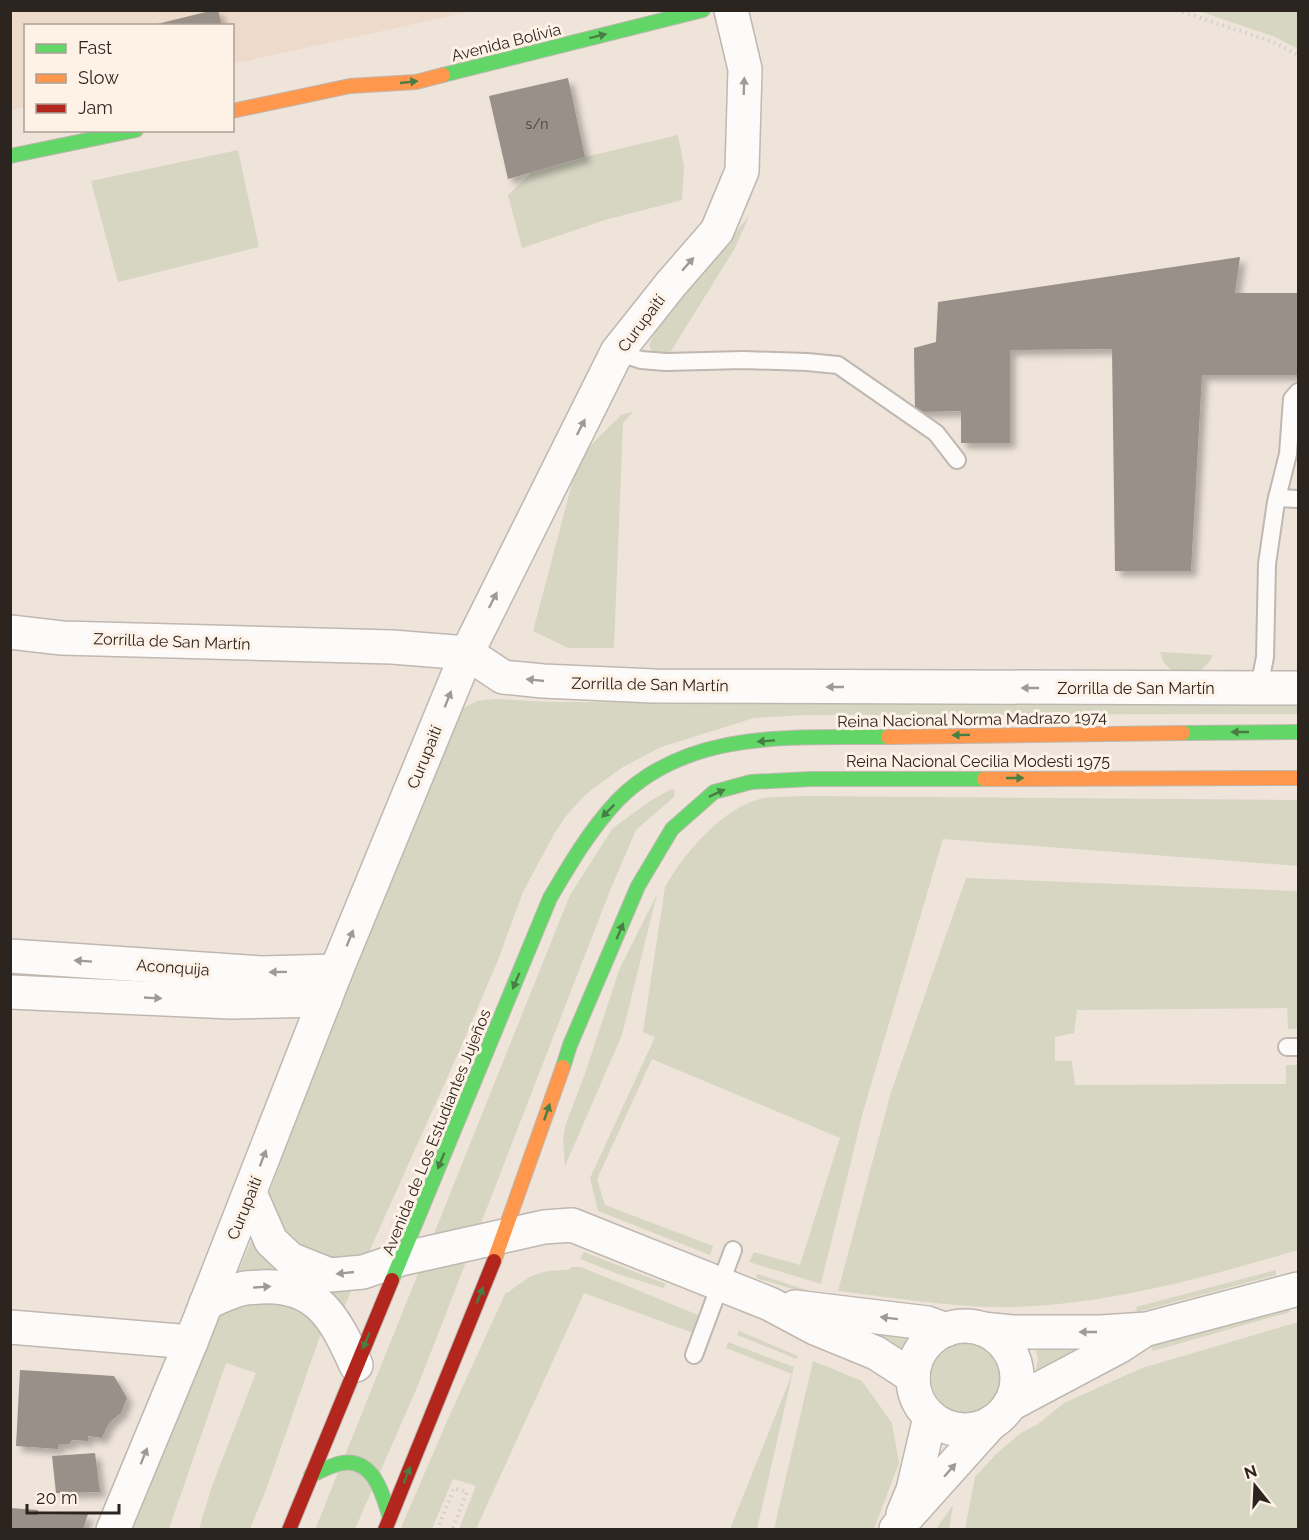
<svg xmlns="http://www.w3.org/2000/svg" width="1309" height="1540" font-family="Raleway,sans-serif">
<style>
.built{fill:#eddaca}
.green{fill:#d6d6c3}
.building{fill:#989089;filter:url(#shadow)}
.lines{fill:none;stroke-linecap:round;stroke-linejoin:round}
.lane-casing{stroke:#bfb7b0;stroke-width:20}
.street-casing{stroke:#bfb7b0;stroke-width:36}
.fast-casing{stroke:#bfb7b0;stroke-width:16}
.slow-casing{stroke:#bfb7b0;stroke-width:16}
.jam-casing{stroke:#bfb7b0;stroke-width:16}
.path{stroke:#d2cfcc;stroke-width:4;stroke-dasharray:1.5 4.5;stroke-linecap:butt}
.lane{stroke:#fcfbf9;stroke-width:16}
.street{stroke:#fcfbf9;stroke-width:33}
.fast{stroke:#63d668;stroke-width:14}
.slow{stroke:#ff974d;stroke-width:14}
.jam{stroke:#b3261e;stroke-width:14}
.oneway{fill:#487e44}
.oneway2{fill:#9e9b97}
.labels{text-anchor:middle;stroke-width:6;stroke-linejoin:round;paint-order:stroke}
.number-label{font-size:14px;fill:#47403a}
.street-label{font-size:16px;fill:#2c251f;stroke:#fef2e7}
</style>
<defs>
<filter id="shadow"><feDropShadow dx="5.5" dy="5.5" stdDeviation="3" flood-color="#0004"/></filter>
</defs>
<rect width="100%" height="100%" fill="#eee4da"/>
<path class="built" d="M10 11H473L233 64 232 26H26L25 107 11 110Z"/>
<g class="green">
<path d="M1199 11H1298V49L1275 37Z"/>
<path d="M678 135 684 166 682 200 605 220 522 248 508 195 532 172 585 157Z"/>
<path d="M238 150 259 247 118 282 91 181Z"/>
<path d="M749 216 735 248 663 364 654 356 649 345 655 332Z"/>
<path d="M633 412 623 423 614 648H568L533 631 579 457 621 415Z"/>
<path d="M1160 652 1213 655C1202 681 1167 682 1160 652Z"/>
<path d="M495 699 552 702 1298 704V714L806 715 754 718 661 747 623 767 595 787 584 796 566 816 554 834 523 892 498 960 465 1038 342 1312 330 1329 320 1336 267 1487 250 1529H199L212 1486 256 1373 226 1363 169 1529 132 1530 196 1370 253 1237 347 981 459 710 477 701Z"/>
<path d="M672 789 675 791 674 797 636 830 611 888 419 1383 355 1529 315 1530 570 895 613 828 650 801Z"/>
<path d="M802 796 1298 800V866L943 839 863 1112 821 1284 749 1262 754 1252 800 1265 840 1138 652 1059 597 1179 605 1205 713 1246 710 1255 598 1211 590 1178 655 1037 643 1032 665 887C684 853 724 806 764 798 776 796 790 797 802 796Z"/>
<path d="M966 878 1298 891V1029H1288L1287 1008 1077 1010 1074 1033 1055 1037V1061H1072L1075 1085 1286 1084V1065H1298V1250C1206 1277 1111 1304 1014 1307 955 1308 896 1298 838 1291L891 1092Z"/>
<path d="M657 894 622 1035 565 1166 563 1141 565 1126 586 1071 619 970Z"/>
<path d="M584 1252 666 1284 663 1288 618 1274 580 1259Z"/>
<path d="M571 1267H581L715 1322 707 1338 584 1293 476 1529H459L476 1486 453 1479 432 1529 400 1530 452 1410 506 1292 508 1293C531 1274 539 1270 569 1270Z"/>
<path d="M1276 1270V1275L1137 1312 1136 1307Z"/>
<path d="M757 1274 813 1292 812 1295 756 1278Z"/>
<path d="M1288 1306 1290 1312 1153 1351 1151 1346Z"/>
<path d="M1298 1322V1529H965L975 1477 997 1453 1021 1433 1038 1424 1064 1403 1142 1368Z"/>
<path d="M844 1324 921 1332 916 1339 910 1356 891 1341Z"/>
<path d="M739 1331 798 1356 797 1359 737 1335Z"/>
<path d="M1108 1333 1035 1375 1038 1359 1033 1341Z"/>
<path d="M967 1340C971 1341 977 1342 981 1344 999 1354 1008 1383 995 1400 954 1458 888 1347 967 1340Z"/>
<path d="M728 1342 794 1367 757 1529H730L792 1374 726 1348Z"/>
<path d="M813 1361 862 1381 892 1423 899 1463 874 1529H774Z"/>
<path d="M953 1505 949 1529H936Z"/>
</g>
<g class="building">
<path d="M214 10H218L222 26H149Z"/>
<path d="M568 78 585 157 508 179 489 96Z"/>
<path d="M1240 257 1235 293H1298V375H1202L1191 571H1115L1112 349 1010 350V443H961V411L915 412 914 348 936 342 938 302Z"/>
<path d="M20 1370 114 1376 127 1398 121 1413 109 1423 102 1438 88 1436V1441L72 1440 69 1444H59L58 1449 16 1446Z"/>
<path d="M95 1453 100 1492 56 1493 52 1456Z"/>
<path d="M10 1508 38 1510V1515L88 1514 83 1530H10Z"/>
</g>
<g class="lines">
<defs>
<g id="lane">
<path d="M617 352 641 360 666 362 743 360 807 362 838 365 936 433 957 460"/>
<path d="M1277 498 1298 499"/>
<path d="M1259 688 1265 657 1267 564 1276 502 1288 454 1292 399 1298 392"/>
<path d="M1287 1047H1298"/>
<path d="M694 1355 733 1250"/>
</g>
<g id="street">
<path d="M10 632 62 638 392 647 467 653 503 677 543 681 654 686 1298 688"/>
<path d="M10 956 262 973 336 971"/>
<path d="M10 992 231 1002 325 1000"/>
<path d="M250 1193 271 1241 290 1259 330 1275 363 1272 401 1259 544 1227 572 1225 770 1304 815 1328 876 1353 913 1377"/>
<path d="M206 1303C217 1298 229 1292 241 1289 247 1287 254 1288 260 1287 317 1283 335 1318 356 1365"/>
<path d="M795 1307 927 1323 946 1330"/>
<circle cx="965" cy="1378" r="52"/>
<path d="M10 1327 191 1342"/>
<path d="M982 1329 1012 1332H1101L1147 1329 1298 1289"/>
<path d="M1009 1405 1120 1346 1140 1333"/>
<path d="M903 1514 913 1490 930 1417"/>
<path d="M896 1529 992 1422"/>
<path d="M113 1530 191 1342 336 971 467 653 617 352 671 284 717 231 742 171 745 69 731 10"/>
</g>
<g id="fast">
<path d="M443 75 703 10"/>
<path d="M10 156 136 130"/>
<path d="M1183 733 1298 732"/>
<path d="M563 1067 570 1045 638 886 672 829 714 792 751 782 811 779H984"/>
<path d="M392 1280 550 898C570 864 590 830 617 801 688 728 795 738 888 737"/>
<path d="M311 1475C321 1471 331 1465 342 1463 374 1458 383 1495 390 1518"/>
</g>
<g id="slow">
<path d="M232 111 350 86 416 82 443 75"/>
<path d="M888 737 1183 733"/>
<path d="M984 779 1298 778"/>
<path d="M494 1261 563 1067"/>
</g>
<g id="jam">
<path d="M289 1530 392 1280"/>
<path d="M385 1530 494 1261"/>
</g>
</defs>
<use href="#lane" class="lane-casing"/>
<use href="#street" class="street-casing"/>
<use href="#fast" class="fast-casing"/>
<use href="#slow" class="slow-casing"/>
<use href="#jam" class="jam-casing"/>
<g class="path">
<path d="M1177 10 1273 42 1298 55"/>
<path d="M437 1530 454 1488 467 1492 452 1530"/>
</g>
<use href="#lane" class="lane"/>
<use href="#street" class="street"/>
<use href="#fast" class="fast"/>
<use href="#slow" class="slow"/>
<use href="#jam" class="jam"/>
</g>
<defs><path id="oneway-solid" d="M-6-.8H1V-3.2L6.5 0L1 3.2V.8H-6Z" transform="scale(1.5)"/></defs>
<g class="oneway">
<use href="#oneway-solid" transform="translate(598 36) rotate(-14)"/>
<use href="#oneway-solid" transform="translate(409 82) rotate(-6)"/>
<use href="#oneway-solid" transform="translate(1240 732) rotate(180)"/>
<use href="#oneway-solid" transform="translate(961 735) rotate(179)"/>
<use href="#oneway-solid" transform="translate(766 741) rotate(176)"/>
<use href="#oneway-solid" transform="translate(1015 778)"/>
<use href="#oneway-solid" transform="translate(717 793) rotate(-25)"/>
<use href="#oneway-solid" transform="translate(608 811) rotate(135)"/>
<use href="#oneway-solid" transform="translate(620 931) rotate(-67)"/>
<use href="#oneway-solid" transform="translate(516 981) rotate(113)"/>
<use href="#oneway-solid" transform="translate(547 1112) rotate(-71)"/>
<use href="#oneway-solid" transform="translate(441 1161) rotate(112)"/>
<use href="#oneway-solid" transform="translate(480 1295) rotate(-68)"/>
<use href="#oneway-solid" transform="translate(366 1341) rotate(114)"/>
<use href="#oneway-solid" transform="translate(407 1475) rotate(-68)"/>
</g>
<g class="oneway2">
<use href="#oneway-solid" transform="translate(744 86) rotate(-88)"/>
<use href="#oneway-solid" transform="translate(688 264) rotate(-49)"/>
<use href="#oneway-solid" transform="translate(581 427) rotate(-63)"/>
<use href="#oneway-solid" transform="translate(493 600) rotate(-63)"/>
<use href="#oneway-solid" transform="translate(535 680) rotate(-174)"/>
<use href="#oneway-solid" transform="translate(835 687) rotate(-180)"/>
<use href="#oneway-solid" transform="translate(1030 688) rotate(-180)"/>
<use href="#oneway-solid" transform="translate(448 699) rotate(-68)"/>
<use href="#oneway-solid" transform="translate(350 938) rotate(-68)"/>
<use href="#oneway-solid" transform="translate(83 961) rotate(-176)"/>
<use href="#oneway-solid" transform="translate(278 972) rotate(179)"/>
<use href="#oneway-solid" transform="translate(153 998) rotate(3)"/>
<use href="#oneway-solid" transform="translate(263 1158) rotate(-69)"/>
<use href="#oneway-solid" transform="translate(345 1273) rotate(174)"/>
<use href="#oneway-solid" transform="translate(262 1287) rotate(-4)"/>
<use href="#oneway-solid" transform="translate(889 1318) rotate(-173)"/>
<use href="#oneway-solid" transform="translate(1088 1332) rotate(-180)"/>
<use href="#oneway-solid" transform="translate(144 1456) rotate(-68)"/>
<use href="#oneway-solid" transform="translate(950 1470) rotate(-49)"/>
</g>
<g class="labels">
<g class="number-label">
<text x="537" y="129">s/n</text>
</g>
<g class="street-label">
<text transform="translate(506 42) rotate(-14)" y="6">Avenida Bolivia</text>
<text transform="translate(641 323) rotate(-53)" y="6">Curupaití</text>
<text transform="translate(172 641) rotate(2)" y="6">Zorrilla de San Martín</text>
<text transform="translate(650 684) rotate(1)" y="6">Zorrilla de San Martín</text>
<text x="1136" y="694">Zorrilla de San Martín</text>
<text transform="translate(972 719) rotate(-1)" y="6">Reina Nacional Norma Madrazo 1974</text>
<text transform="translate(424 757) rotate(-68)" y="6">Curupaití</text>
<text x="978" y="767">Reina Nacional Cecilia Modesti 1975</text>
<text transform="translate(173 967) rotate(4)" y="6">Aconquija</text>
<text transform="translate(436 1132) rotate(-68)" y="6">Avenida de Los Estudiantes Jujeños</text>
<text transform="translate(244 1208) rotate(-68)" y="6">Curupaití</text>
</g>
</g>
<rect width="1309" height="1540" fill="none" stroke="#2c251f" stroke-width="24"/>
<rect x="24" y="24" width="210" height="108" fill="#fef2e7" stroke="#aaa097" stroke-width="1.5"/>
<rect x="36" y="44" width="30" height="9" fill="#63d668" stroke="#aaa097" stroke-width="1.5"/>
<text x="78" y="54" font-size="18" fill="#2c251f">Fast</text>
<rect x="36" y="74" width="30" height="9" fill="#ff974d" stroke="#aaa097" stroke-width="1.5"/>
<text x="78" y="84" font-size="18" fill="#2c251f">Slow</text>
<rect x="36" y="104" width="30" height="9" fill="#b3261e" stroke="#aaa097" stroke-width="1.5"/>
<text x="78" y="114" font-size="18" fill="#2c251f">Jam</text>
<g transform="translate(1255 1486) rotate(342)" stroke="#fef2e7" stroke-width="4.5" paint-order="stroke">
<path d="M0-4.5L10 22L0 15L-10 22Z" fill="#2c251f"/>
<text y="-9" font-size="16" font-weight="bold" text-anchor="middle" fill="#2c251f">N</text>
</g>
<path d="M27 1504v9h92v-9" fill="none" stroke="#2c251f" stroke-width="3"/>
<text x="36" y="1504" font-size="18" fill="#2c251f" stroke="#fef2e7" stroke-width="4.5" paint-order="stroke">20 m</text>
</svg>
